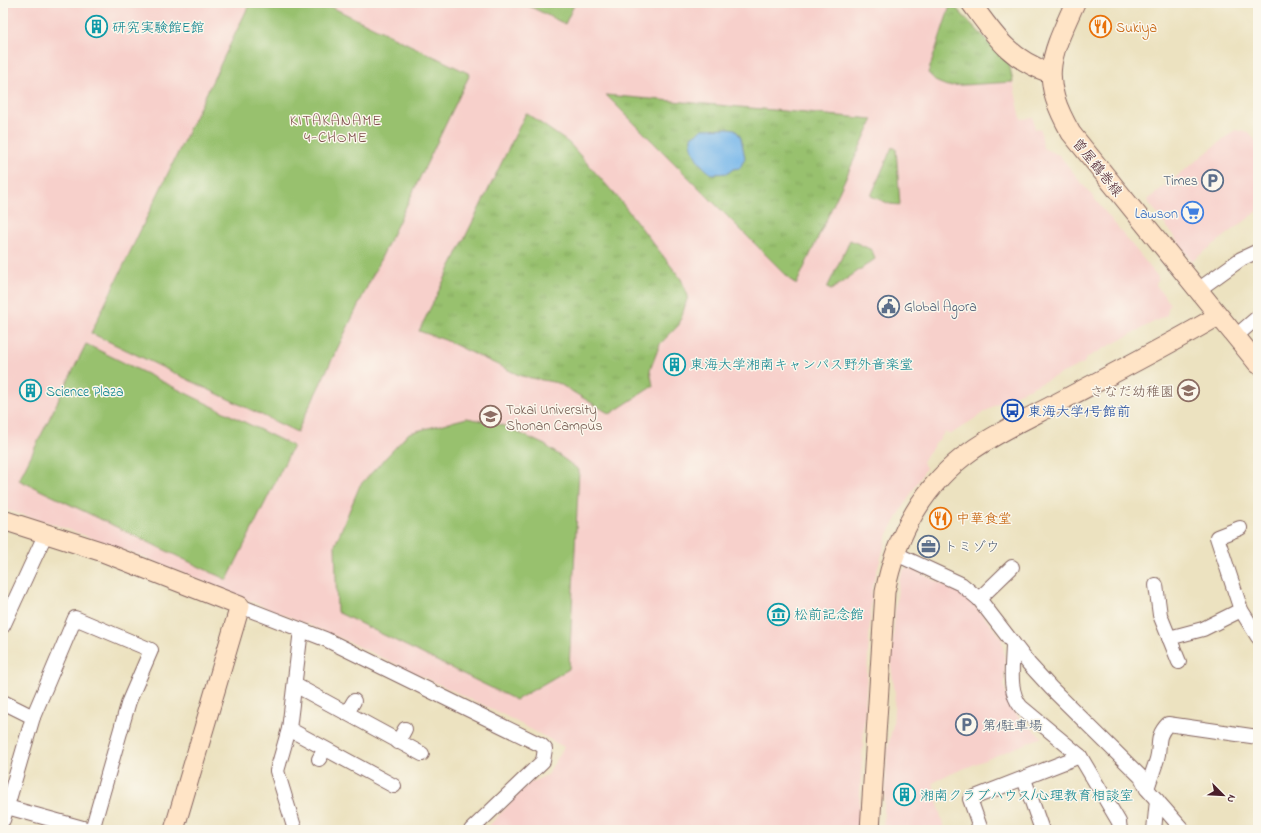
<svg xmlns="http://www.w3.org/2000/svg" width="1261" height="833" font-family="'Indie Flower','Klee One',sans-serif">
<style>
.built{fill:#f7d0cb}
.grass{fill:url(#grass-tufts);stroke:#71704c}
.park{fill:#98c16e;stroke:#71704c}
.water{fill:#75b6ea;stroke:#606a8a}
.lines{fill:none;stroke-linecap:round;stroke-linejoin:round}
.street-casing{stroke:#83635f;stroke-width:16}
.secondary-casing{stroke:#83635f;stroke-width:21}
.street{stroke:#fff;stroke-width:14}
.secondary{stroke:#ffe4c6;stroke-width:19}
.labels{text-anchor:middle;stroke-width:3;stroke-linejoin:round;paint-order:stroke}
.culture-label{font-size:14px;fill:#0d838f;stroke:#fbf7ec;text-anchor:start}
.food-label{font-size:14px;fill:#c56008;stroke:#fbf7ec;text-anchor:start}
.street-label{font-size:14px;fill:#4a1f2b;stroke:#fbf7ec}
.service-label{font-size:14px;fill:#4e5e75;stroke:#fbf7ec;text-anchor:start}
.shop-label{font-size:14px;fill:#366cbe;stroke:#fbf7ec;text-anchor:end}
.education-label{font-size:14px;fill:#785e54;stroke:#fbf7ec;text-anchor:end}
.transit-label{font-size:14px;fill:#164399;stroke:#fbf7ec;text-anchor:start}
.neighbourhood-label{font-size:15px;letter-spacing:1px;fill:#80504d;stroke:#fbf7ec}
</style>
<defs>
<pattern id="grass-tufts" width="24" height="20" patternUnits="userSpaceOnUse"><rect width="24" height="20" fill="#98c16e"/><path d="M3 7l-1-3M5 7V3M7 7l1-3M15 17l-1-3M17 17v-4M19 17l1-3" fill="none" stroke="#84a55f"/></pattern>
</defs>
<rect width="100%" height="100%" fill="#fbf7ec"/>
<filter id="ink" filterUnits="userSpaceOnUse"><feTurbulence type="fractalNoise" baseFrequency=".025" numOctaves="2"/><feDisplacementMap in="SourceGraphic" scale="8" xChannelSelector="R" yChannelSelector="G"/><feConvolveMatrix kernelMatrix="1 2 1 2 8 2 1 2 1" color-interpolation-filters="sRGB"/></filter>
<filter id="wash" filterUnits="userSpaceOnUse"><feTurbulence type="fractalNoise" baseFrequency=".012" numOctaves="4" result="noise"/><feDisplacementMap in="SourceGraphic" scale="16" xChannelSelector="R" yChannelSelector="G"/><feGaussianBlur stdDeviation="0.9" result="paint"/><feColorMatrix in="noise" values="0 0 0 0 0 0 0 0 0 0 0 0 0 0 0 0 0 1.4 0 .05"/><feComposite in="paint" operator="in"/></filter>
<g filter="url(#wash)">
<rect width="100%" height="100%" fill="#ece2c0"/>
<g class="built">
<path d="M3 3H952L1009 63 1021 119 1033 118 1035 129 1041 130 1043 148 1059 155 1158 277 1156 285 1170 303 1168 309 1167 315 1086 358 1084 363 1000 402 951 434 945 432 922 461 926 468 888 534 872 588 858 830H485L528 784 547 775 564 747 500 713 340 638 144 557 50 523 3 509Z"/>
<path d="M1235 130 1249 132 1258 144V211L1192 261 1147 200Z"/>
<path d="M908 567 958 592 974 605 1002 638 1005 662 1004 684 1009 706 1021 720 1042 737 943 777 933 783 944 830H883L887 751 893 725 895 693 891 667 895 612 899 581 903 570Z"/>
</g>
<g class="grass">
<path d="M951 3 1009 63 1013 82 947 86 937 82 928 73Z"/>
<path d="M606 95 873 119 796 285Z"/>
<path d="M526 113 569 143 619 199 681 279 688 296 679 325 660 344 650 370 653 386 610 414 558 383 521 376 445 340 419 331Z"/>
<path d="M892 147 896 149 900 205 890 204 871 196Z"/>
<path d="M850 240 872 250 875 259 831 290 827 288Z"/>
</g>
<g class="park">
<path d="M250 3H323L470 74 297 432 91 333Z"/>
<path d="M523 3H575L565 24Z"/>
<path d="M86 344 293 446 227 580 19 480Z"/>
<path d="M467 418 502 425 545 445 579 470 569 669 516 700 337 612 335 545 360 485 409 433Z"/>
</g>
<path class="water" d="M728 128 735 129 741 138 745 158 740 168 733 169 728 173 712 174C700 166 690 152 691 137L703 129Z"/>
</g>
<g filter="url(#ink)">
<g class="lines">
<defs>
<g id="street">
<path d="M1198 290 1241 259 1258 251"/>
<path d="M1236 336 1258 317"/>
<path d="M1240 528 1217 537 1241 610 1258 637"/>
<path d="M894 553 961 584 979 599 1029 664 1051 688 1141 777 1147 789 1183 830"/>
<path d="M1156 585 1160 615 1179 662"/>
<path d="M979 599 1012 567"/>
<path d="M240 606 325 639 541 745 545 749 543 761 471 830"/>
<path d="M3 626 46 533"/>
<path d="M1169 638 1203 629 1241 610"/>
<path d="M1013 643C1013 664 1007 690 1021 707L1080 756 1119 822 1120 830"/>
<path d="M295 685 422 754"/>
<path d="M3 702 33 717"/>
<path d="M347 713 354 701"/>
<path d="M289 729 394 786"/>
<path d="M398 742 405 729"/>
<path d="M319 759 325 749"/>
<path d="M1024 779 1042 830"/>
<path d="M1147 789C1150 779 1154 769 1157 759 1161 745 1155 737 1168 724L1258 737"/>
<path d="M7 807 90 830"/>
<path d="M3 820 33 717 75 618 151 650 129 701 92 830"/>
<path d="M295 830 277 771 289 729 301 630"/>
<path d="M981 830 970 799 1080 756"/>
<path d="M1154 830 1157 800"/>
</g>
<g id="secondary">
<path d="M971 3C995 36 1009 59 1050 73"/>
<path d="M1075 3C1050 58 1039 77 1071 133L1258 364"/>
<path d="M3 520 100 551 240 606 174 830"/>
<path d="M870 830 885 592C896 535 924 484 971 451 999 431 1031 417 1061 401 1114 373 1167 346 1218 316"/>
</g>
</defs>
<use href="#street" class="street-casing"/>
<use href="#secondary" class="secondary-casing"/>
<use href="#street" class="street"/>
<use href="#secondary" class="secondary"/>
</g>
</g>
<defs>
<symbol id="building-ring" viewBox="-11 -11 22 22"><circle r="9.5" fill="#fbf7ec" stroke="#0f9aa8" stroke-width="1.5"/><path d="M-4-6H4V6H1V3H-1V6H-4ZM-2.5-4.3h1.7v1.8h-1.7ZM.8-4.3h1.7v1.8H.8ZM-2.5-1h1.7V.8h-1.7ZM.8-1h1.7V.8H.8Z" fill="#0f9aa8"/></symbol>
<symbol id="restaurant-ring" viewBox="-11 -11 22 22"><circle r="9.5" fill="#fbf7ec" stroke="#e8710a" stroke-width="1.5"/><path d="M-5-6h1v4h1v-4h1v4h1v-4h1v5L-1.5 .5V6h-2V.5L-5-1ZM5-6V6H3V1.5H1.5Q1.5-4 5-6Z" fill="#e8710a"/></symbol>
<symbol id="parking-ring" viewBox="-11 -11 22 22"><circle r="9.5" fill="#fbf7ec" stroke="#5c6f8a" stroke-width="1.5"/><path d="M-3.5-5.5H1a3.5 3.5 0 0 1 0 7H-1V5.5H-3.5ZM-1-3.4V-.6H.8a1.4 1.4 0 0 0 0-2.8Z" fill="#5c6f8a"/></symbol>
<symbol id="supermarket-ring" viewBox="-11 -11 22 22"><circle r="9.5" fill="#fbf7ec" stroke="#3f7fe0" stroke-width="1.5"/><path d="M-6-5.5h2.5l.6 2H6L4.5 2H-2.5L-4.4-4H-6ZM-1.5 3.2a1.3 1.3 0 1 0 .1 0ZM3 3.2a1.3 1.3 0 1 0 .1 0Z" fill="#3f7fe0"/></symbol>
<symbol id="civic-ring" viewBox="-11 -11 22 22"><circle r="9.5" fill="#fbf7ec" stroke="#5c6f8a" stroke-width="1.5"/><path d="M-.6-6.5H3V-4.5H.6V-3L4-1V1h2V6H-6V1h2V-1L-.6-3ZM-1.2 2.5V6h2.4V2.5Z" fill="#5c6f8a"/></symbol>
<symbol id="school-ring" viewBox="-11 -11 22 22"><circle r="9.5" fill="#fbf7ec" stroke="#8d6e63" stroke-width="1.5"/><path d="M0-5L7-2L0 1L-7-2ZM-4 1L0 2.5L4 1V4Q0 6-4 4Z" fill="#8d6e63"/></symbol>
<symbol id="bus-ring" viewBox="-11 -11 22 22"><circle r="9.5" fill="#fbf7ec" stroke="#1a4fb4" stroke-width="1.5"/><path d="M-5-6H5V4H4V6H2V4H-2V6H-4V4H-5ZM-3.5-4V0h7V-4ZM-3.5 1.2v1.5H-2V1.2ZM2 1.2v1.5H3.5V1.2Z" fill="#1a4fb4"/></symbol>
<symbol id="university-ring" viewBox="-11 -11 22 22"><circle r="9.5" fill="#fbf7ec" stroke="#8d6e63" stroke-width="1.5"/><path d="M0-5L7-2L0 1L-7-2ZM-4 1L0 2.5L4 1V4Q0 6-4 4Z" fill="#8d6e63"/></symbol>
<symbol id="office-ring" viewBox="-11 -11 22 22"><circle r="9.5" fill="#fbf7ec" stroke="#5c6f8a" stroke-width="1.5"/><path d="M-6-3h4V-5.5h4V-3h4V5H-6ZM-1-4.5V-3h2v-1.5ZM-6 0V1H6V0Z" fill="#5c6f8a"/></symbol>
<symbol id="museum-ring" viewBox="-11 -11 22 22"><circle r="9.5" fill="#fbf7ec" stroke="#0f9aa8" stroke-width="1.5"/><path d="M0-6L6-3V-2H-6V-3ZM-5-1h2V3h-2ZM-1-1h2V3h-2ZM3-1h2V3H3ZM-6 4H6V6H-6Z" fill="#0f9aa8"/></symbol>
</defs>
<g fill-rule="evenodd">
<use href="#building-ring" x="84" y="14" width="25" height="25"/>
<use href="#restaurant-ring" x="1088" y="14" width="25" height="25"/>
<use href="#parking-ring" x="1200" y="168" width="25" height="25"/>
<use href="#supermarket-ring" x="1180" y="200" width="25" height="25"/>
<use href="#civic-ring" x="876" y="294" width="25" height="25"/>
<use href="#building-ring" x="662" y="352" width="25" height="25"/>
<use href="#building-ring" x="18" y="378" width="25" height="25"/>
<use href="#school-ring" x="1176" y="378" width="25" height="25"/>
<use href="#bus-ring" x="1000" y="398" width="25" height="25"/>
<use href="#university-ring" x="478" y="404" width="25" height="25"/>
<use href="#restaurant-ring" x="928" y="506" width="25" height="25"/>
<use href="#office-ring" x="916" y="534" width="25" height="25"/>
<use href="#museum-ring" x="766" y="602" width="25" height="25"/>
<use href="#parking-ring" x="954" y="712" width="25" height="25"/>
<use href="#building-ring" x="892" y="782" width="25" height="25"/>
</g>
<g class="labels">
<g class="culture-label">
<text x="112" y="32">研究実験館E館</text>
<text x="690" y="369">東海大学湘南キャンパス野外音楽堂</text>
<text x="46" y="396">Science Plaza</text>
<text x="794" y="619">松前記念館</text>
<text x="920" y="800">湘南クラブハウス/心理教育相談室</text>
</g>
<g class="food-label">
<text x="1116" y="32">Sukiya</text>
<text x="956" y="523">中華食堂</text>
</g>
<g class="street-label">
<text transform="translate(1098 167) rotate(51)" y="5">曽屋鶴巻線</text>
</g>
<g class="service-label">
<text x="1198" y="185" text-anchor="end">Times</text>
<text x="904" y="311">Global Agora</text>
<text x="944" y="551">トミゾウ</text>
<text x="982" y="730">第1駐車場</text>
</g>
<g class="shop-label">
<text x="1178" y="218">Lawson</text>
</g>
<g class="education-label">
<text x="1174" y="396">さなだ幼稚園</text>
<text x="506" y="414" text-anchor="start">Tokai University<tspan x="506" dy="16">Shonan Campus</tspan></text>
</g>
<g class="transit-label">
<text x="1028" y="416">東海大学1号館前</text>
</g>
<g class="neighbourhood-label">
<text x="336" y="125">KITAKANAME<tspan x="336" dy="17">4-CHOME</tspan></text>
</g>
</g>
<rect width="1261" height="833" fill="none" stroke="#fbf7ec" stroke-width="16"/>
<g transform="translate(1223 795) rotate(114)" stroke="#fbf7ec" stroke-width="3" paint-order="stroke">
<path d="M0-3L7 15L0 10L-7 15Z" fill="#4a1f2b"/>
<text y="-6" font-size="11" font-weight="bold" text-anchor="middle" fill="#4a1f2b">N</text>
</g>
</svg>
